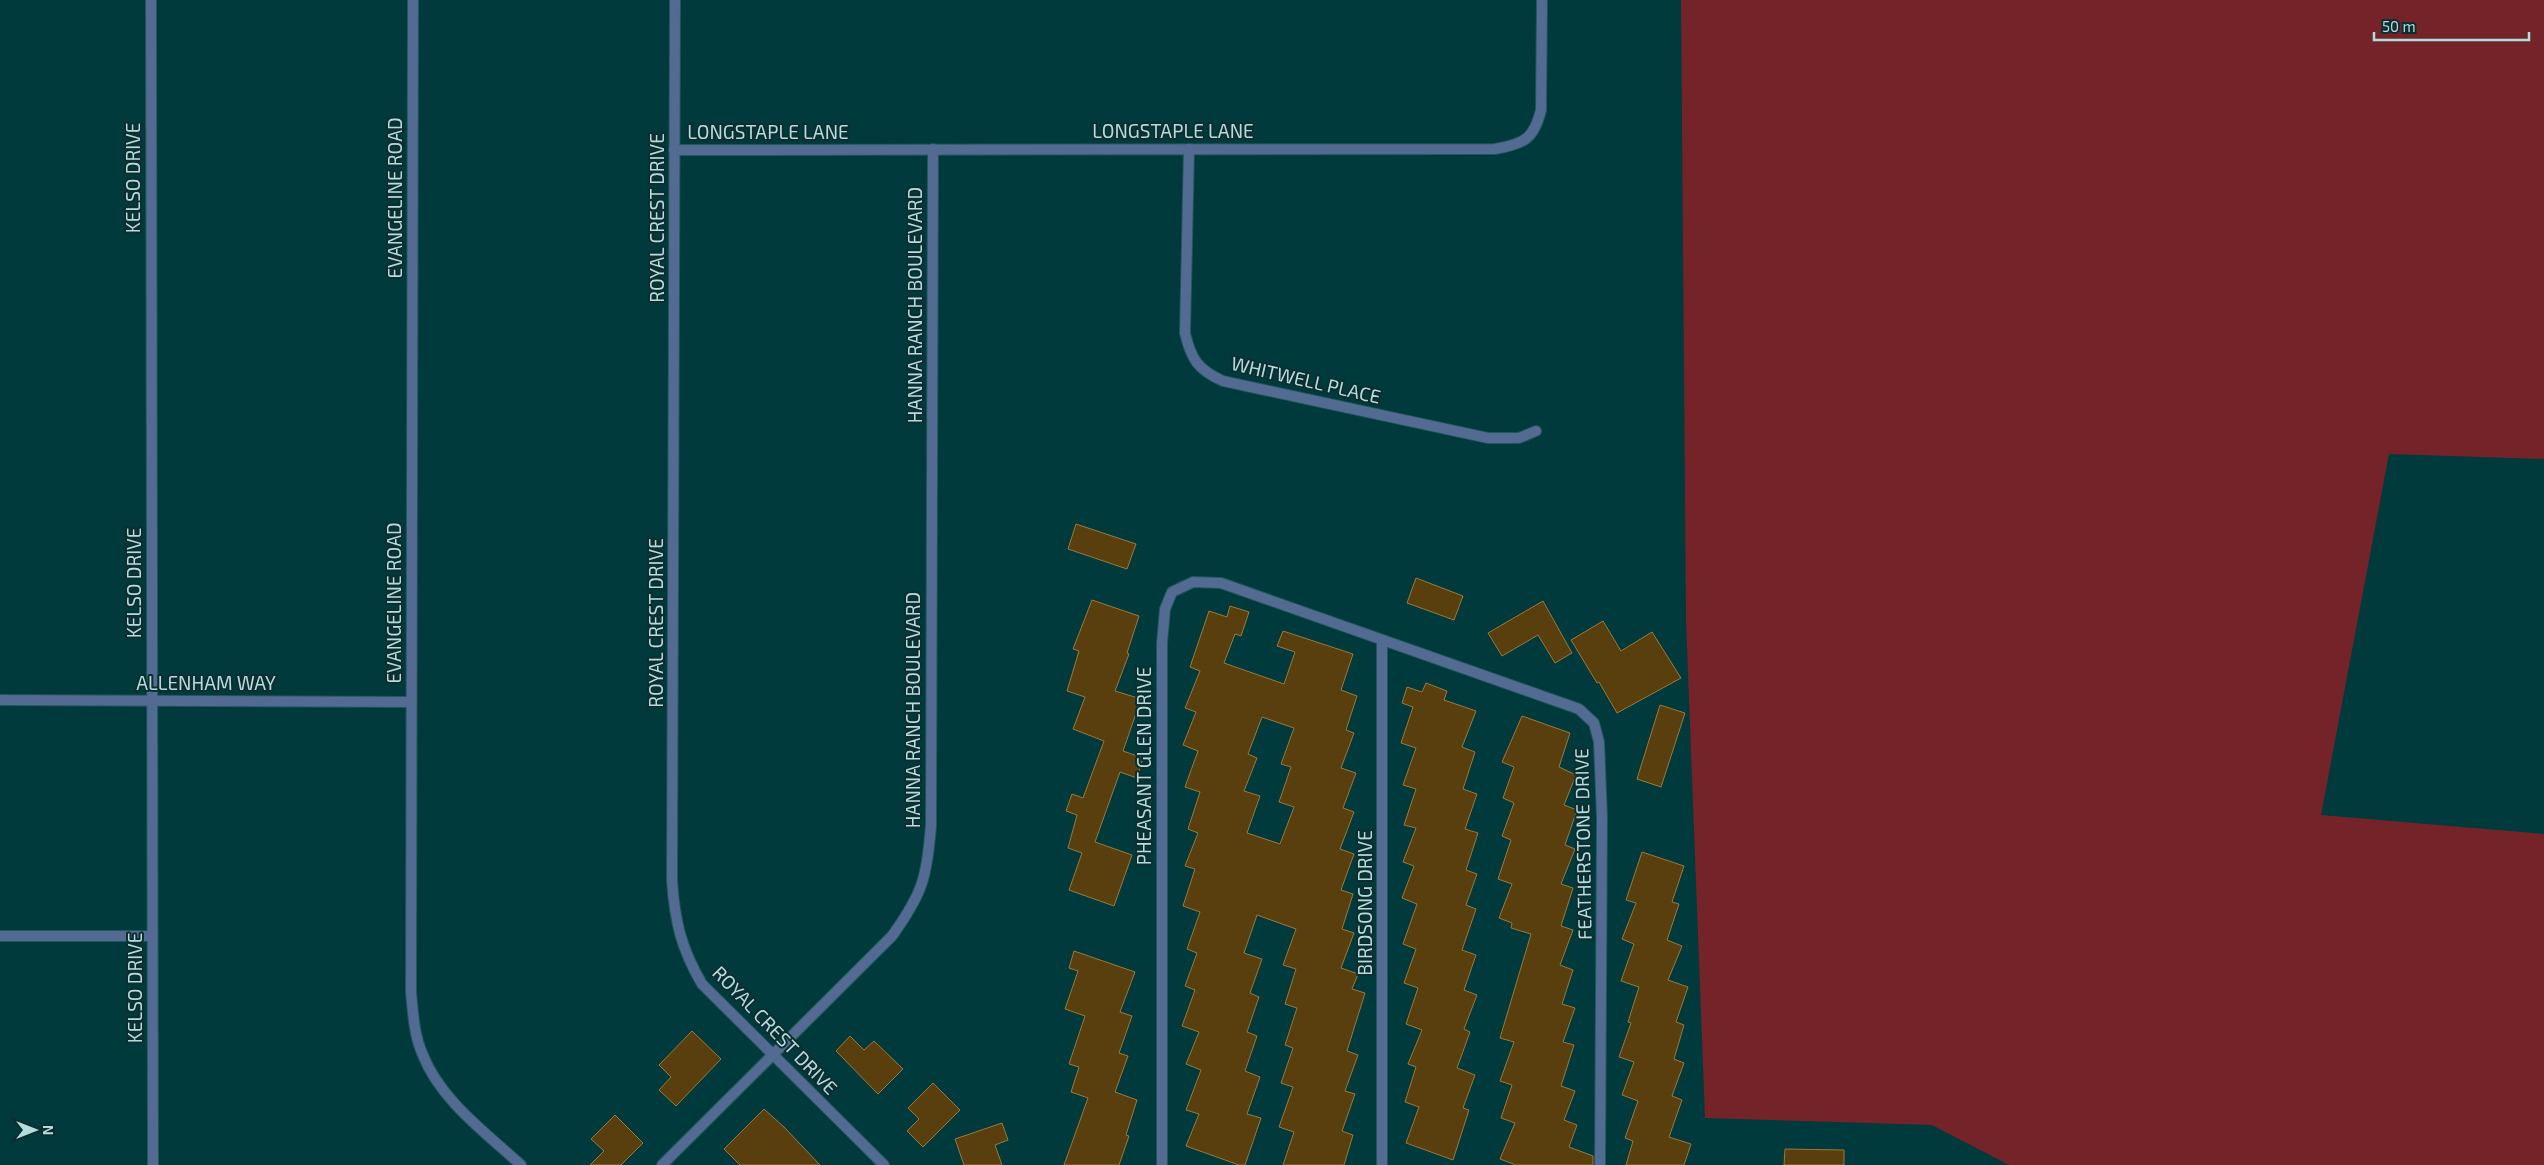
<svg xmlns="http://www.w3.org/2000/svg" width="2544" height="1165" font-family="'Exo 2',sans-serif">
<style>
.green{fill:#742329}
.building{fill:#583f0d;stroke:#9b793b;fill-rule:evenodd}
.lines{fill:none;stroke-linecap:round;stroke-linejoin:round}
.street-casing{stroke:#20575a;stroke-width:12}
.street{stroke:#536b92;stroke-width:10}
.labels{text-anchor:middle;stroke-width:4;stroke-linejoin:round;paint-order:stroke}
.street-label{font-size:19px;fill:#b2dddf;stroke:#0f2d2f}
</style>
<rect width="100%" height="100%" fill="#003a3d"/>
<path class="green" d="M1681 0H2544V459L2389 454 2321 815 2544 834V1165H2009L1932 1125 1705 1118 1686 620Z"/>
<g class="building">
<path d="M1076 524 1136 544 1127 569 1068 549Z"/>
<path d="M1416 578 1463 596 1454 620 1407 603Z"/>
<path d="M1092 600 1139 616 1127 653 1129 654 1115 691 1141 699 1123 751 1143 758 1137 778 1120 772 1095 842 1132 855 1114 906 1069 890 1082 853 1068 848 1077 815 1066 811 1072 794 1083 798 1104 741 1073 729 1085 697 1067 691 1079 651 1073 649Z"/>
<path d="M1543 601 1572 653 1555 663 1538 635 1502 656 1488 633Z"/>
<path d="M1230 606 1249 612 1241 636 1235 634 1224 663 1284 684 1295 652 1277 646 1283 631 1353 654 1341 690 1357 696 1346 730 1354 733 1341 768 1356 773 1343 808 1354 812 1340 849 1354 854 1341 890 1353 894 1342 929 1354 933 1341 968 1358 974 1352 989 1365 993 1347 1051 1358 1055 1345 1091 1355 1094 1342 1131 1353 1135 1344 1165H1283L1294 1132 1279 1127 1293 1087 1281 1083 1293 1048 1285 1045 1297 1008 1285 1004 1296 969 1283 965 1296 929 1257 915 1244 953 1262 959 1250 993 1259 997 1247 1032 1257 1036 1245 1071 1260 1077 1247 1114 1261 1118 1245 1165H1239L1186 1146 1199 1114 1186 1110 1201 1070 1186 1064 1199 1032 1182 1026 1195 990 1185 986 1197 953 1187 949 1200 912 1183 906 1195 869 1185 866 1198 833 1188 829 1200 792 1185 787 1198 751 1183 745 1196 712 1185 708 1200 671 1190 667 1209 611 1227 617ZM1262 717 1294 728 1281 764 1291 767 1279 802 1294 807 1280 844 1247 833 1260 796 1244 791 1257 758 1248 754Z"/>
<path d="M1603 621 1621 651 1652 632 1681 678 1617 713 1599 682 1597 683 1571 640Z"/>
<path d="M1426 683 1447 691 1444 700 1476 711 1462 747 1475 752 1463 789 1477 794 1465 829 1478 833 1466 870 1477 874 1466 905 1476 909 1462 950 1476 955 1464 990 1477 995 1464 1029 1470 1032 1457 1068 1475 1075 1463 1108 1469 1110 1453 1160 1406 1143 1419 1107 1405 1102 1416 1067 1408 1064 1422 1030 1406 1024 1418 988 1404 983 1416 949 1403 944 1417 904 1402 898 1414 866 1403 862 1416 828 1404 825 1416 789 1403 785 1416 748 1401 743 1413 707 1402 703 1407 687 1422 692Z"/>
<path d="M1660 705 1685 713 1661 787 1637 779Z"/>
<path d="M1522 716 1570 733 1559 767 1576 775 1564 805 1577 810 1565 845 1575 849 1561 884 1573 888 1561 926 1573 930 1560 965 1573 970 1562 1004 1575 1008 1563 1042 1574 1045 1561 1086 1575 1091 1564 1120 1577 1125 1569 1147 1593 1156V1165H1516L1500 1159 1515 1123 1501 1118 1512 1085 1500 1081 1514 1042 1500 1038 1531 934 1511 928 1512 923 1499 918 1512 884 1498 879 1511 840 1502 836 1514 803 1503 798 1514 767 1502 762Z"/>
<path d="M1642 852 1684 866 1672 902 1679 904 1667 940 1682 946 1668 980 1688 987 1676 1022 1684 1025 1674 1059 1684 1063 1672 1096 1682 1100 1669 1137 1691 1144 1684 1165H1626L1633 1141 1625 1138 1638 1101 1622 1095 1634 1062 1619 1057 1631 1023 1628 1022 1639 987 1621 981 1634 944 1622 939 1636 903 1626 900Z"/>
<path d="M1074 951 1135 972 1120 1012 1132 1016 1119 1053 1128 1056 1115 1092 1137 1100 1126 1135 1129 1136 1119 1165H1064L1088 1098 1071 1092 1079 1067 1069 1064 1085 1016 1065 1009 1078 971 1069 968Z"/>
<path d="M692 1031 721 1059 676 1106 659 1090 671 1077 659 1065Z"/>
<path d="M850 1036 864 1050 874 1041 903 1069 878 1094 836 1051Z"/>
<path d="M933 1083 960 1110 923 1147 907 1131 919 1119 908 1108Z"/>
<path d="M764 1109 784 1127 820 1165H740L724 1149Z"/>
<path d="M615 1115 643 1143 621 1165H590L604 1151 591 1139Z"/>
<path d="M1002 1123 1008 1140 995 1145 1002 1165H964L955 1139Z"/>
<path d="M1785 1149 1844 1150V1165H1784Z"/>
</g>
<g class="lines">
<defs>
<g id="street">
<path d="M151 0 153 1165"/>
<path d="M413 0 411 992C413 1013 414 1034 422 1053 440 1100 485 1132 521 1165"/>
<path d="M675 0 672 881C675 922 681 948 702 984L884 1165"/>
<path d="M1189 149 1185 333C1191 359 1198 370 1223 381L1488 438H1519L1536 431"/>
<path d="M674 150 1495 149C1524 144 1534 139 1541 110L1542 0"/>
<path d="M0 700 411 702"/>
<path d="M0 936H152"/>
<path d="M662 1165 892 936C923 893 927 877 931 825L933 149"/>
<path d="M1162 1165V643L1165 609 1172 592 1193 582 1221 583 1579 709 1594 723 1599 742 1602 817 1600 1165"/>
<path d="M1382 1165V641"/>
</g>
</defs>
<use href="#street" class="street-casing"/>
<use href="#street" class="street"/>
</g>
<g class="labels">
<g class="street-label">
<text x="1173" y="138">LONGSTAPLE LANE</text>
<text x="768" y="139">LONGSTAPLE LANE</text>
<text transform="translate(133 178) rotate(-90)" y="7">KELSO DRIVE</text>
<text transform="translate(395 198) rotate(-90)" y="7">EVANGELINE ROAD</text>
<text transform="translate(657 218) rotate(-90)" y="7">ROYAL CREST DRIVE</text>
<text transform="translate(915 305) rotate(-90)" y="7">HANNA RANCH BOULEVARD</text>
<text transform="translate(1306 380) rotate(13)" y="7">WHITWELL PLACE</text>
<text transform="translate(134 583) rotate(-90)" y="7">KELSO DRIVE</text>
<text transform="translate(394 603) rotate(-90)" y="7">EVANGELINE ROAD</text>
<text transform="translate(656 623) rotate(-90)" y="7">ROYAL CREST DRIVE</text>
<text x="206" y="690">ALLENHAM WAY</text>
<text transform="translate(913 710) rotate(-90)" y="7">HANNA RANCH BOULEVARD</text>
<text transform="translate(1144 766) rotate(-90)" y="7">PHEASANT GLEN DRIVE</text>
<text transform="translate(1583 844) rotate(-91)" y="7">FEATHERSTONE DRIVE</text>
<text transform="translate(1365 903) rotate(-90)" y="7">BIRDSONG DRIVE</text>
<text transform="translate(135 988) rotate(-90)" y="7">KELSO DRIVE</text>
<text transform="translate(775 1030) rotate(46)" y="7">ROYAL CREST DRIVE</text>
</g>
</g>
<g transform="translate(35 1130) rotate(90)" stroke="#0f2d2f" stroke-width="4" paint-order="stroke">
<path d="M0-4L9 19L0 12L-9 19Z" fill="#b2dddf"/>
<text y="-8" font-size="14" font-weight="bold" text-anchor="middle" fill="#b2dddf">N</text>
</g>
<path d="M2374 32v8h155v-8" fill="none" stroke="#b2dddf" stroke-width="2.5"/>
<text x="2382" y="32" font-size="15" fill="#b2dddf" stroke="#0f2d2f" stroke-width="4" paint-order="stroke">50 m</text>
</svg>
